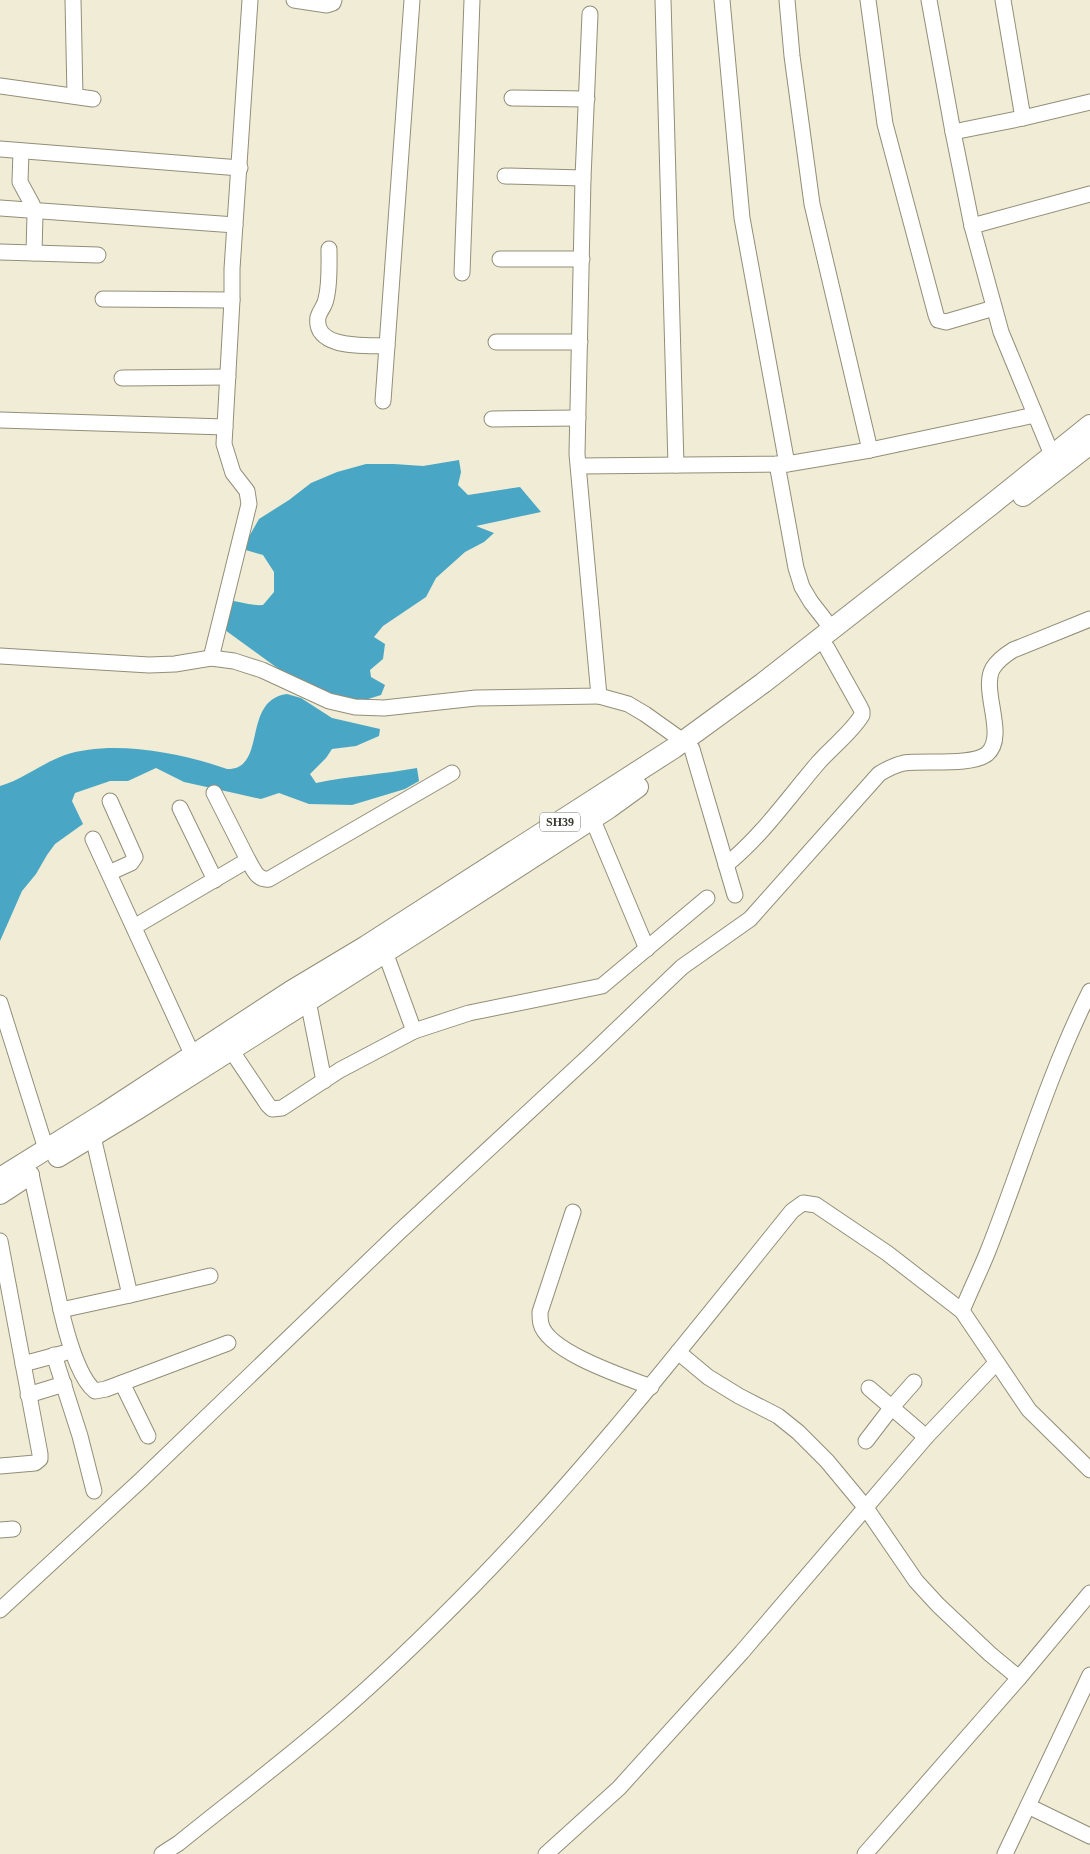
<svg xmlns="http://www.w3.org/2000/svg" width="1090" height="1854" font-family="Georgia,serif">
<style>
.water{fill:#49a7c5}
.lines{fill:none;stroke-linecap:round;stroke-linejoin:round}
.minor-casing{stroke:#928e79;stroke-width:17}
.major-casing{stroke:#928e79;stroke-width:22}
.minor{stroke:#fff;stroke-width:15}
.major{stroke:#fff;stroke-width:20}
.labels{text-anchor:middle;stroke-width:4.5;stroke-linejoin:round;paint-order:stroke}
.shield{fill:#fff;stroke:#75746e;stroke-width:1}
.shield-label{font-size:12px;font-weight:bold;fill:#3a3930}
</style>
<rect width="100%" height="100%" fill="#f0ecd5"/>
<g class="water">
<path d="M459 460 461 472 458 485 468 495 520 487 541 512 476 526 494 533 484 542 465 552 436 578 426 597 383 626 374 637 385 644 383 659 370 670 371 677 385 685 381 695 365 700 346 702 291 678 225 630 226 600C239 601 250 606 263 605L274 592V572L263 555 242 549 259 519 289 500 311 483 337 472 366 464H394L423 466Z"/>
<path d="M287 694 301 698 332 718 380 729 379 736 356 746 332 749 326 758 310 774 316 783C350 776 384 774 417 768L419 781 405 789 352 805 309 804 279 793 261 799 234 793 184 782 156 768 128 781H110L75 793 72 801 83 824 55 844 47 855 36 874 22 891 0 941V786C24 779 42 763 65 755 112 739 182 753 227 769 268 770 241 700 287 694Z"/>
</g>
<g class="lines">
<defs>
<g id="minor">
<path d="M73 0 75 96"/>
<path d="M294 0 327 5 333 3 334 0"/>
<path d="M663 0 676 465"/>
<path d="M722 0 742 218 787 464"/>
<path d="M787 0 792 56 812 204 870 450"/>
<path d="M868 0 885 124 936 315 938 320 946 322 994 308"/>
<path d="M929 0 953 132 972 226 1001 332 1052 455"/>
<path d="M1003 0 1023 118"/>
<path d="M0 86 93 99"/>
<path d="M512 98 587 99"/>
<path d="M953 132 1023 118 1090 102"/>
<path d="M0 149 240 168"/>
<path d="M505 176 583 178"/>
<path d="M0 208 235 225"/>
<path d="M972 226 1090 194"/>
<path d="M329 249C329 265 330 284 326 299 325 306 320 310 318 317 313 350 367 345 387 346"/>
<path d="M0 252 34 253 35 214 32 204 20 182 21 151"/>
<path d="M34 253 98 255"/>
<path d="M500 259H582"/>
<path d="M462 273 472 0"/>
<path d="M103 299 232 300"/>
<path d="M496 342H580"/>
<path d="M122 378 228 377"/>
<path d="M383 401 412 0"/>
<path d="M492 419 578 418"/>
<path d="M0 420 225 427"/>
<path d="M777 464 796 568 802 587 811 602 832 629"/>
<path d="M579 466 787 464 870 450 1035 415"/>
<path d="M0 656 149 665 175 664 211 658 234 661 262 670 329 701 355 707 384 708 476 698 599 696 577 454 583 178 590 14"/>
<path d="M211 658 249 504 247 491 233 473 224 444 232 300V269L250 0"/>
<path d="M599 696 628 704 645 714 683 741"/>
<path d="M692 749 735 895"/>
<path d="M180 808 215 880"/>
<path d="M592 818 647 949"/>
<path d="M93 839 193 1056"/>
<path d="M248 860C253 868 257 881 269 879L452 773"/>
<path d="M726 865C762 836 788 798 818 763 832 747 851 733 862 715V711L860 707 827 648"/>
<path d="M109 873 131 863 135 857 110 801"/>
<path d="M134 927 248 860 214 793"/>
<path d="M308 1001 324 1081"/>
<path d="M0 1003 46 1149"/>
<path d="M414 1031 469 1013 602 986 707 898"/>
<path d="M225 1041 268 1105 272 1109 282 1108 340 1070 414 1031 385 952"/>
<path d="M31 1174 61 1310 130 1295 93 1137"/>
<path d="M573 1212 540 1312C540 1316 540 1320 541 1324 548 1352 625 1377 651 1387"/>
<path d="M0 1241 40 1454V1459L35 1463 0 1466"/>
<path d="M130 1295 210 1276"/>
<path d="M61 1310C66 1332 78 1377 95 1391L106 1389 228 1343"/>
<path d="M962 1311C970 1291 980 1271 988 1251 1022 1165 1048 1075 1090 991"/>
<path d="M678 1352 708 1377 739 1396 778 1416 798 1432 827 1461 866 1508 916 1581 938 1605 990 1654 1019 1678"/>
<path d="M54 1355 80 1436 94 1491"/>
<path d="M23 1364 64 1353"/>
<path d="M122 1383 148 1436"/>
<path d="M869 1388 926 1437"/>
<path d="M28 1395 64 1384"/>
<path d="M866 1441 892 1407 914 1382"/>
<path d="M0 1530 13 1529"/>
<path d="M0 1610 141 1480 398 1233 589 1056 682 967 750 919 879 774C887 769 895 765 904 763 925 760 972 766 987 754 1008 736 980 690 993 668 998 660 1005 655 1013 650L1090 619"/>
<path d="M1028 1806 1090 1836"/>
<path d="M162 1854 179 1843C231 1801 284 1761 335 1717 384 1675 431 1629 476 1583 590 1466 690 1337 792 1211L803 1203 816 1205 887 1253 962 1311 1029 1410 1090 1470"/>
<path d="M546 1854 619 1788 742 1652 926 1437 996 1363"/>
<path d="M865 1854 1019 1678 1090 1593"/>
<path d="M1005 1854 1090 1675"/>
</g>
<g id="major">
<path d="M1023 496 1090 444"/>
<path d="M58 1157 136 1110 422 929 609 808 638 787"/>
<path d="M0 1178 103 1114 291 991 366 946 674 748 763 683 992 504 1090 425"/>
<path d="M0 1194 29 1175"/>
</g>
</defs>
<use href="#minor" class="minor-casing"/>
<use href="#major" class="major-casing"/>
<use href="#minor" class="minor"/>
<use href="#major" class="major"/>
</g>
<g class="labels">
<rect class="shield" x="540" y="812.5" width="40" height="19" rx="4"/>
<g class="shield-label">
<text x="560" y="826">SH39</text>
</g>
</g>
</svg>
